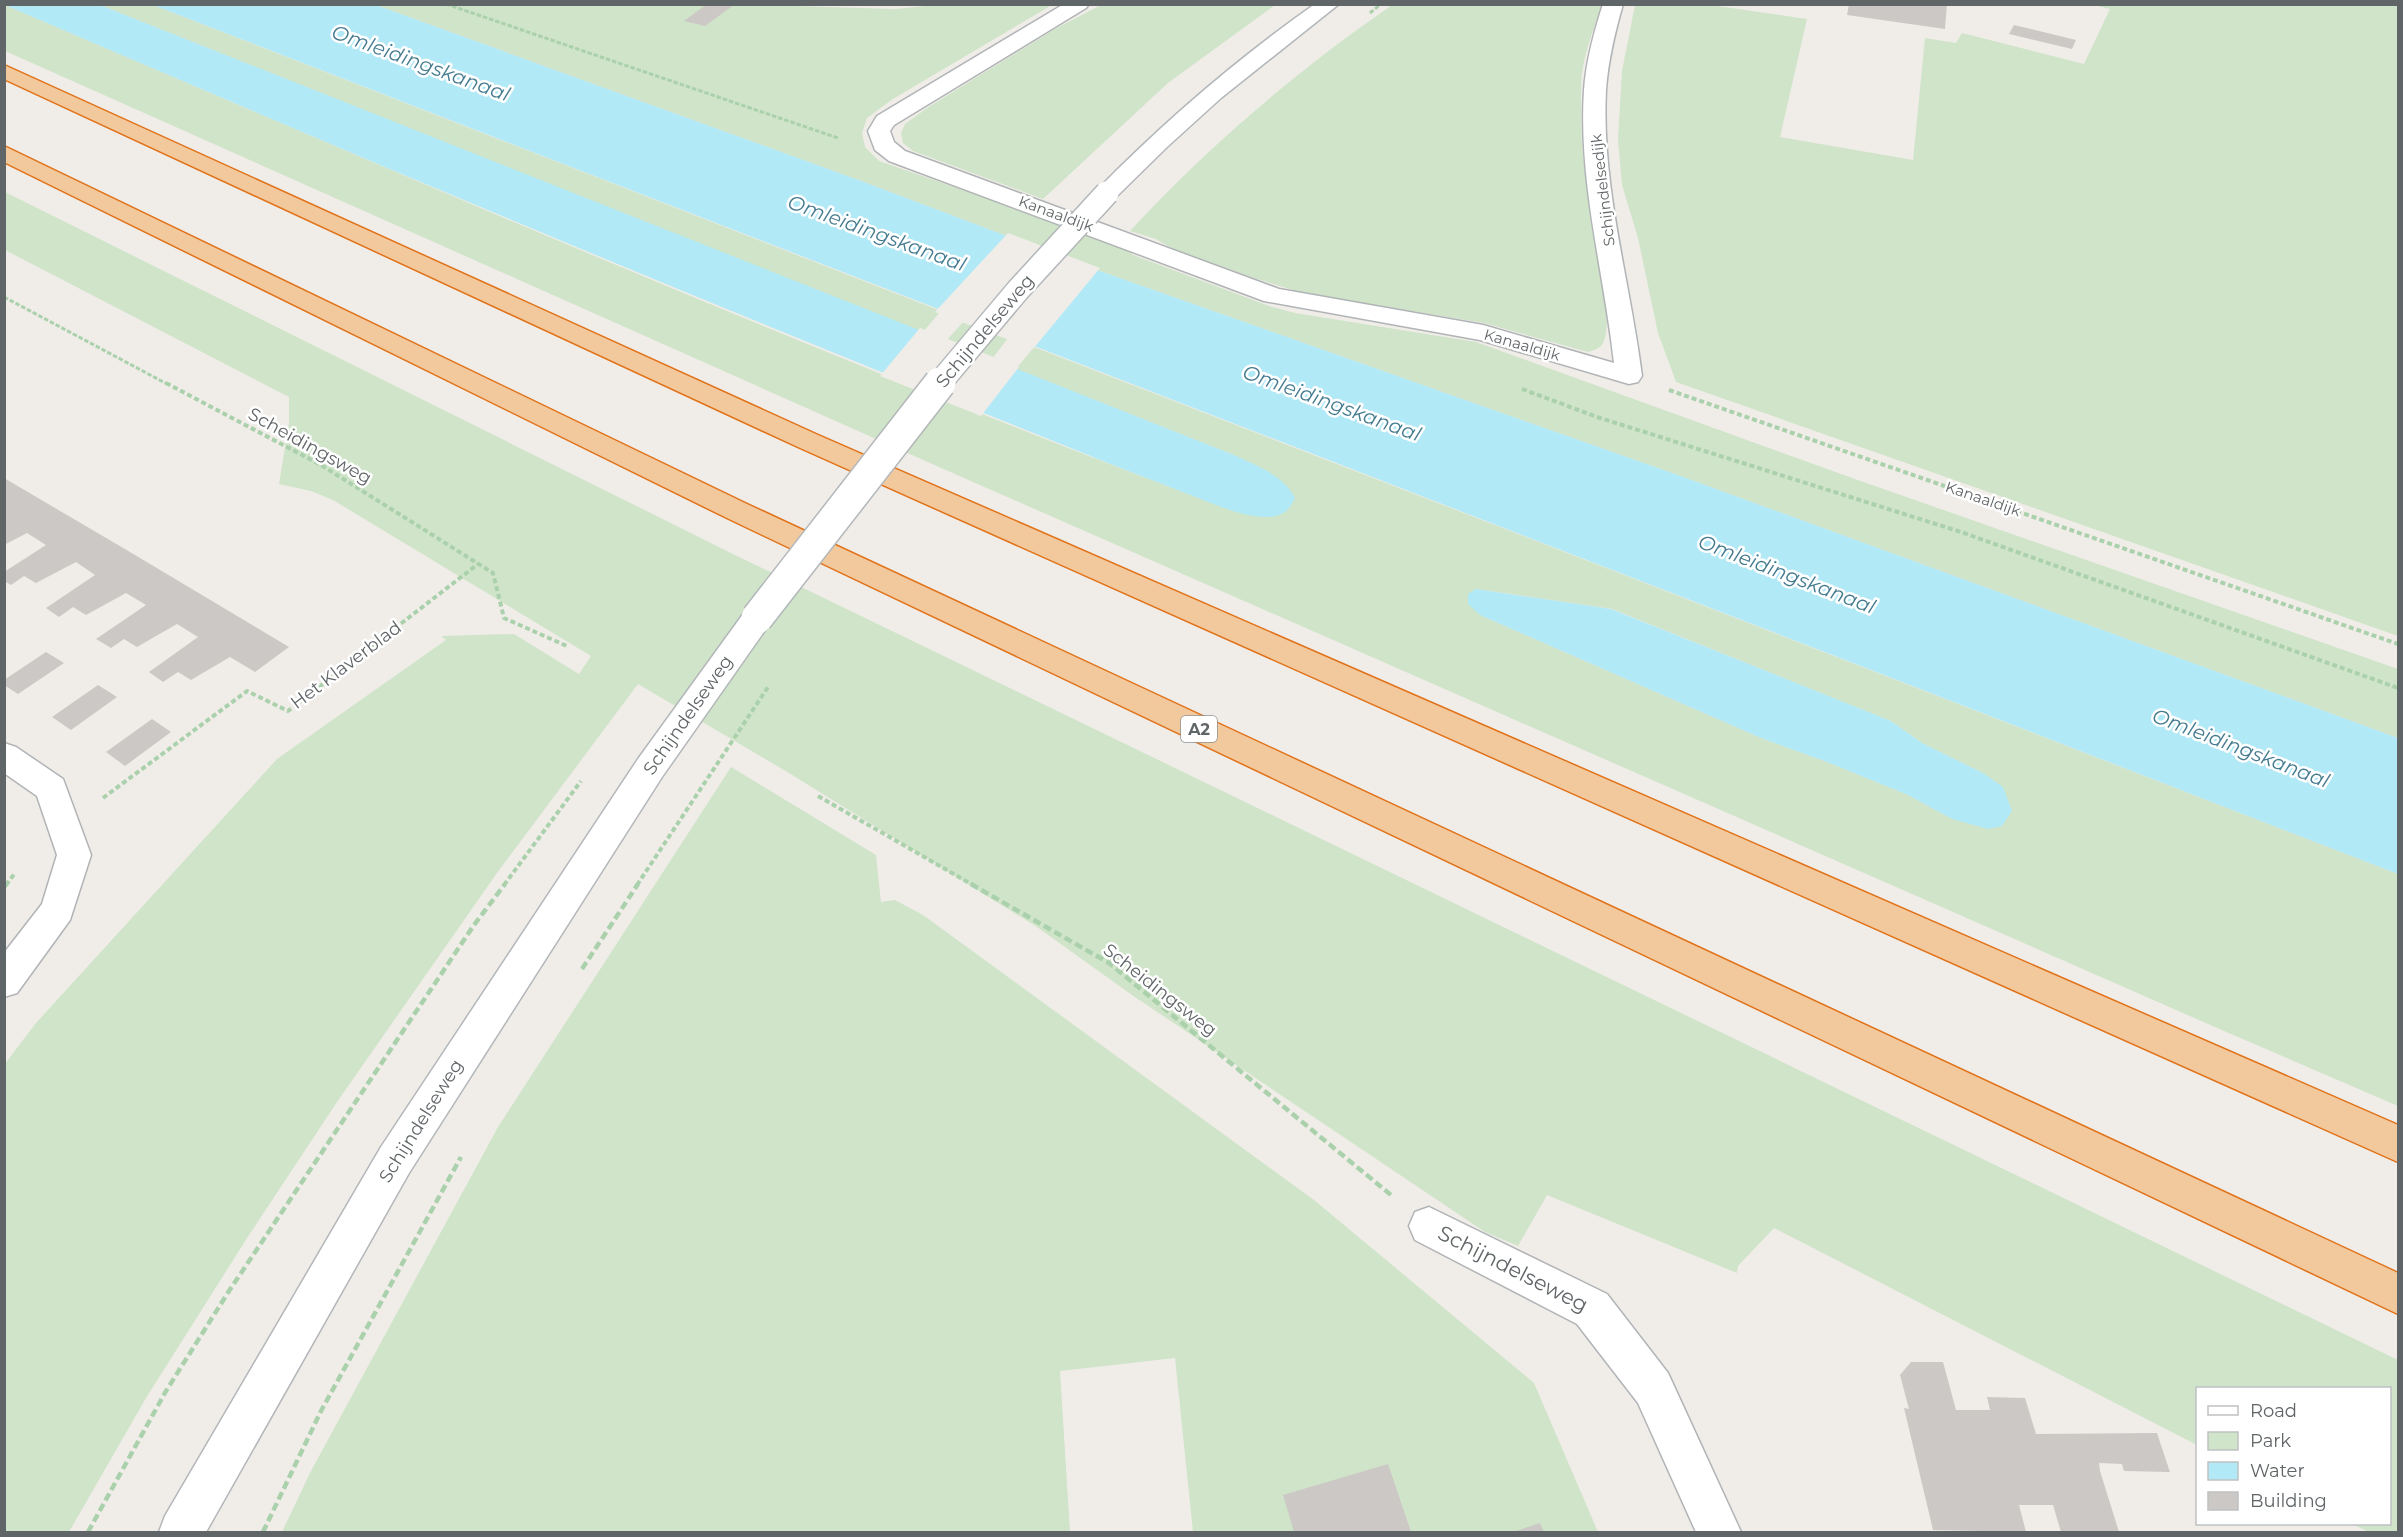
<svg xmlns="http://www.w3.org/2000/svg" width="2403" height="1537" font-family="Montserrat,sans-serif">
<style>
.green{fill:#cfe4c8;fill-rule:evenodd}
.water{fill:#b2e9f6}
.pier{fill:#f0ede9}
.building{fill:#ccc8c5}
.lines{fill:none;stroke-linecap:round;stroke-linejoin:round}
.minor-casing{stroke:#b1b4b6;stroke-width:3}
.secondary-casing{stroke:#b3b7b9;stroke-width:3}
.motorway-casing{stroke:#e07219;stroke-width:3}
.path-far2{stroke:#aad1ab;stroke-width:3;stroke-dasharray:4.5 2;stroke-linecap:butt}
.path-far1{stroke:#aad1ab;stroke-width:4;stroke-dasharray:5 3;stroke-linecap:butt}
.path{stroke:#aad1ab;stroke-width:4.5;stroke-dasharray:8 4;stroke-linecap:butt}
.minor{fill:#fff;fill-rule:evenodd}
.secondary{fill:#fff;fill-rule:evenodd}
.motorway{fill:#f2c89d;fill-rule:evenodd}
.secondary-bridge-far1-casing{stroke:#b3b7b9;stroke-width:26;stroke-linecap:butt}
.secondary-bridge-casing{stroke:#b3b7b9;stroke-width:34;stroke-linecap:butt}
.secondary-bridge-far1{stroke:#fff;stroke-width:23}
.secondary-bridge{stroke:#fff;stroke-width:31}
.labels{text-anchor:middle;stroke-width:5;stroke-linejoin:round;paint-order:stroke}
.far-street-label{font-size:15px;fill:#606567;stroke:#fff}
.shield{fill:#fff;stroke:#909395;stroke-width:1.5}
.shield-label{font-size:16px;font-weight:bold;fill:#606567}
.street-label{font-size:18px;fill:#606567;stroke:#fff}
.water-label{font-size:20px;font-style:italic;fill:#457b8f;stroke:#fff}
.near-street-label{font-size:21px;fill:#606567;stroke:#fff}
</style>
<rect width="100%" height="100%" fill="#f0ede9"/>
<g class="green">
<path d="M725 4 895 9 946 4 1052 5 893 99 867 118 862 133 865 147 879 161 1119 244 1133 255 1269 306 1295 313 1476 342 1852 478 2398 669V738L1675 474 1097 270 864 182 376 5Z"/>
<path d="M1103 4 1275 5 1168 83 1043 199 913 151 903 143 901 133 905 124 927 108 1055 29Z"/>
<path d="M5 5C407 177 808 351 1217 505L1268 517 1274 476 1234 455 1016 369 1034 347 2398 874V1106L2224 1031 939 467 5 51ZM1476 589 1612 609 1891 721 1922 743 1983 773 1952 819 1908 795 1827 762 1761 738 1480 615Z"/>
<path d="M100 5H153L941 311 922 333Z"/>
<path d="M1392 5H1602C1593 31 1581 60 1581 88 1581 114 1581 141 1584 166 1588 201 1617 316 1603 343 1600 349 1594 350 1588 352L1484 323 1303 293 1254 278 1173 249 1156 239 1130 231C1207 147 1298 70 1392 5Z"/>
<path d="M1635 5H1710L1807 19 1780 137 1913 160 1925 38 1956 43 1962 33 2084 64 2110 9 2094 5H2398V636L1676 382 1658 333 1638 238 1622 185 1618 139 1622 71Z"/>
<path d="M5 192 737 556 2398 1360V1532H2369L2352 1524H2390V1388H2198L2197 1445 1774 1228 1738 1266 1737 1273 1547 1195 1518 1246 1485 1232 1132 995 1037 927 789 773 638 684 497 873 337 1102 249 1235 146 1398 69 1532H5L4 1065 36 1023 277 759 446 640 441 636 514 634 579 674 591 656 333 500 311 491 279 484 289 423V397L5 250Z"/>
<path d="M965 320 1009 337 991 360 945 342Z"/>
<path d="M731 767 876 855 881 902 895 900 923 915 1314 1200 1534 1383 1598 1532H1193L1175 1358 1060 1371 1070 1532H282L311 1471 498 1127Z"/>
</g>
<g class="water">
<path d="M5 5H100L1234 455C1255 465 1284 475 1295 498 1290 510 1283 516 1269 517 1242 518 1212 503 1188 494 1135 474 1083 453 1031 432 686 295 345 151 5 5Z"/>
<path d="M153 5H376L864 182 1097 270 1675 474 2398 738V874Z"/>
<path d="M1476 589 1611 609 1891 721 1922 743 1983 773 2003 787 2012 811 2002 826 1988 829 1952 819 1908 795 1827 762 1761 738 1480 615 1468 604V594Z"/>
</g>
<g class="pier">
<path d="M1008 233 1100 268 1033 349 935 312Z"/>
<path d="M920 328 1019 367 981 416 880 376Z"/>
</g>
<g class="building">
<path d="M707 4H735L705 26 684 21Z"/>
<path d="M1849 4H1947L1945 29 1847 15Z"/>
<path d="M2014 25 2076 40 2072 49 2009 34Z"/>
<path d="M4 478 130 552 289 647 255 672 230 657 191 680 178 672 163 682 149 672 198 637 177 624 137 647 124 639 111 648 96 639 146 605 126 593 86 615 73 607 59 617 46 608 95 575 76 562 36 583 24 576 11 585 4 581V572L46 545 27 533 4 545Z"/>
<path d="M46 652 64 663 18 694 4 685V680Z"/>
<path d="M98 685 117 697 71 730 52 717Z"/>
<path d="M152 719 171 732 125 766 106 752Z"/>
<path d="M1911 1362H1943L1956 1410H1990L1987 1397 2025 1398 2036 1434 2157 1433 2170 1472 2124 1471 2122 1464 2099 1463 2100 1471 2119 1532H2061L2053 1505H2019L2026 1532 1933 1530 1904 1408 1909 1409 1900 1375Z"/>
<path d="M1388 1464 1411 1532H1294L1283 1495Z"/>
<path d="M1540 1523 1544 1532H1513Z"/>
</g>
<g class="lines">
<defs>
<g id="minor">
<path d="M1064 4H1089L1086 8 894 125 890 131 894 142 905 151 1279 289 1483 325 1614 363C1604 272 1578 182 1584 90 1586 61 1594 32 1603 4H1623C1615 32 1608 61 1606 90 1601 186 1630 281 1642 376L1638 382 1629 384 1480 340 1264 301 889 161 875 150 868 131 877 116Z"/>
<path d="M4 743 16 747 63 779 91 855 70 920 17 993 4 997V953L42 904 57 855 37 796 4 773Z"/>
<path d="M1429 1207 1607 1294 1668 1373 1741 1532H1696L1638 1403 1577 1324 1415 1240 1409 1226 1415 1212Z"/>
</g>
<g id="secondary">
<path d="M1315 4H1339L1221 98 1167 147 1115 198 1107 200 1099 198 1095 193 1099 188C1166 120 1237 59 1315 4Z"/>
<path d="M757 607 768 610 772 618 768 626 662 777 409 1173 206 1532H159L165 1516 381 1147 638 759 746 610Z"/>
</g>
<g id="motorway">
<path d="M4 65 818 435 2398 1125V1162L798 447 4 79Z"/>
<path d="M4 146 747 504 2398 1273V1314L727 518 4 162Z"/>
</g>
</defs>
<use href="#minor" class="minor-casing"/>
<use href="#secondary" class="secondary-casing"/>
<use href="#motorway" class="motorway-casing"/>
<g class="path-far2">
<path d="M446 4 838 138"/>
<path d="M1370 13 1381 4"/>
<path d="M4 297 169 385"/>
</g>
<g class="path-far1">
<path d="M166 383 321 465 493 573 504 618 569 647"/>
<path d="M1522 389 1597 417 1961 532 2398 688"/>
<path d="M1669 390 2398 644"/>
<path d="M818 796 973 885"/>
<path d="M103 798 247 691 288 711 478 564"/>
<path d="M6 885 15 873"/>
<path d="M504 885 581 781"/>
<path d="M637 885 768 687"/>
</g>
<g class="path">
<path d="M971 884 1109 963 1391 1195"/>
<path d="M4 887 7 884"/>
<path d="M582 969 638 884"/>
<path d="M88 1532 166 1391 229 1291 474 925 505 884"/>
<path d="M263 1532 321 1411 461 1157"/>
</g>
<use href="#minor" class="minor"/>
<use href="#secondary" class="secondary"/>
<use href="#motorway" class="motorway"/>
<defs>
<path id="secondary-bridge-far1" d="M938 385 1018 290 1107 193"/>
<path id="secondary-bridge" d="M757 618 940 383"/>
</defs>
<use href="#secondary-bridge-far1" class="secondary-bridge-far1-casing"/>
<use href="#secondary-bridge" class="secondary-bridge-casing"/>
<use href="#secondary-bridge-far1" class="secondary-bridge-far1"/>
<use href="#secondary-bridge" class="secondary-bridge"/>
</g>
<g class="labels">
<g class="far-street-label">
<text transform="translate(1603 190) rotate(-97)" y="5">Schijndelsedijk</text>
<text transform="translate(1056 214) rotate(20)" y="5">Kanaaldijk</text>
<text transform="translate(1522 345) rotate(16)" y="5">Kanaaldijk</text>
<text transform="translate(1983 499) rotate(19)" y="5">Kanaaldijk</text>
</g>
<rect class="shield" x="1181" y="716" width="36" height="26" rx="4.5"/>
<g class="shield-label">
<text x="1199" y="735">A2</text>
</g>
<g class="street-label">
<text transform="translate(985 331) rotate(-50)" y="6">Schijndelseweg</text>
<text transform="translate(310 446) rotate(29)" y="6">Scheidingsweg</text>
<text transform="translate(346 665) rotate(-37)" y="6">Het Klaverblad</text>
<text transform="translate(688 715) rotate(-55)" y="6">Schijndelseweg</text>
<text transform="translate(1160 990) rotate(38)" y="6">Scheidingsweg</text>
<text transform="translate(421 1121) rotate(-58)" y="6">Schijndelseweg</text>
</g>
<g class="water-label">
<text transform="translate(421 63) rotate(20)" y="7">Omleidingskanaal</text>
<text transform="translate(877 233) rotate(20)" y="7">Omleidingskanaal</text>
<text transform="translate(1332 403) rotate(20)" y="7">Omleidingskanaal</text>
<text transform="translate(1787 574) rotate(21)" y="7">Omleidingskanaal</text>
<text transform="translate(2241 748) rotate(21)" y="7">Omleidingskanaal</text>
</g>
<g class="near-street-label">
<text transform="translate(1513 1269) rotate(27)" y="7">Schijndelseweg</text>
</g>
</g>
<rect width="2403" height="1537" fill="none" stroke="#606567" stroke-width="12"/>
<rect x="2196" y="1387" width="195" height="138" fill="#ffffff" stroke="#bfc1c2" stroke-width="1.5"/>
<rect x="2208" y="1406" width="30" height="9" fill="#ffffff" stroke="#bfc1c2" stroke-width="1.5"/>
<text x="2250" y="1417" font-size="18" fill="#606567">Road</text>
<rect x="2208" y="1432" width="30" height="18" fill="#cfe4c8" stroke="#bfc1c2" stroke-width="1.5"/>
<text x="2250" y="1447" font-size="18" fill="#606567">Park</text>
<rect x="2208" y="1462" width="30" height="18" fill="#b2e9f6" stroke="#bfc1c2" stroke-width="1.5"/>
<text x="2250" y="1477" font-size="18" fill="#606567">Water</text>
<rect x="2208" y="1492" width="30" height="18" fill="#ccc8c5" stroke="#bfc1c2" stroke-width="1.5"/>
<text x="2250" y="1507" font-size="18" fill="#606567">Building</text>
</svg>
